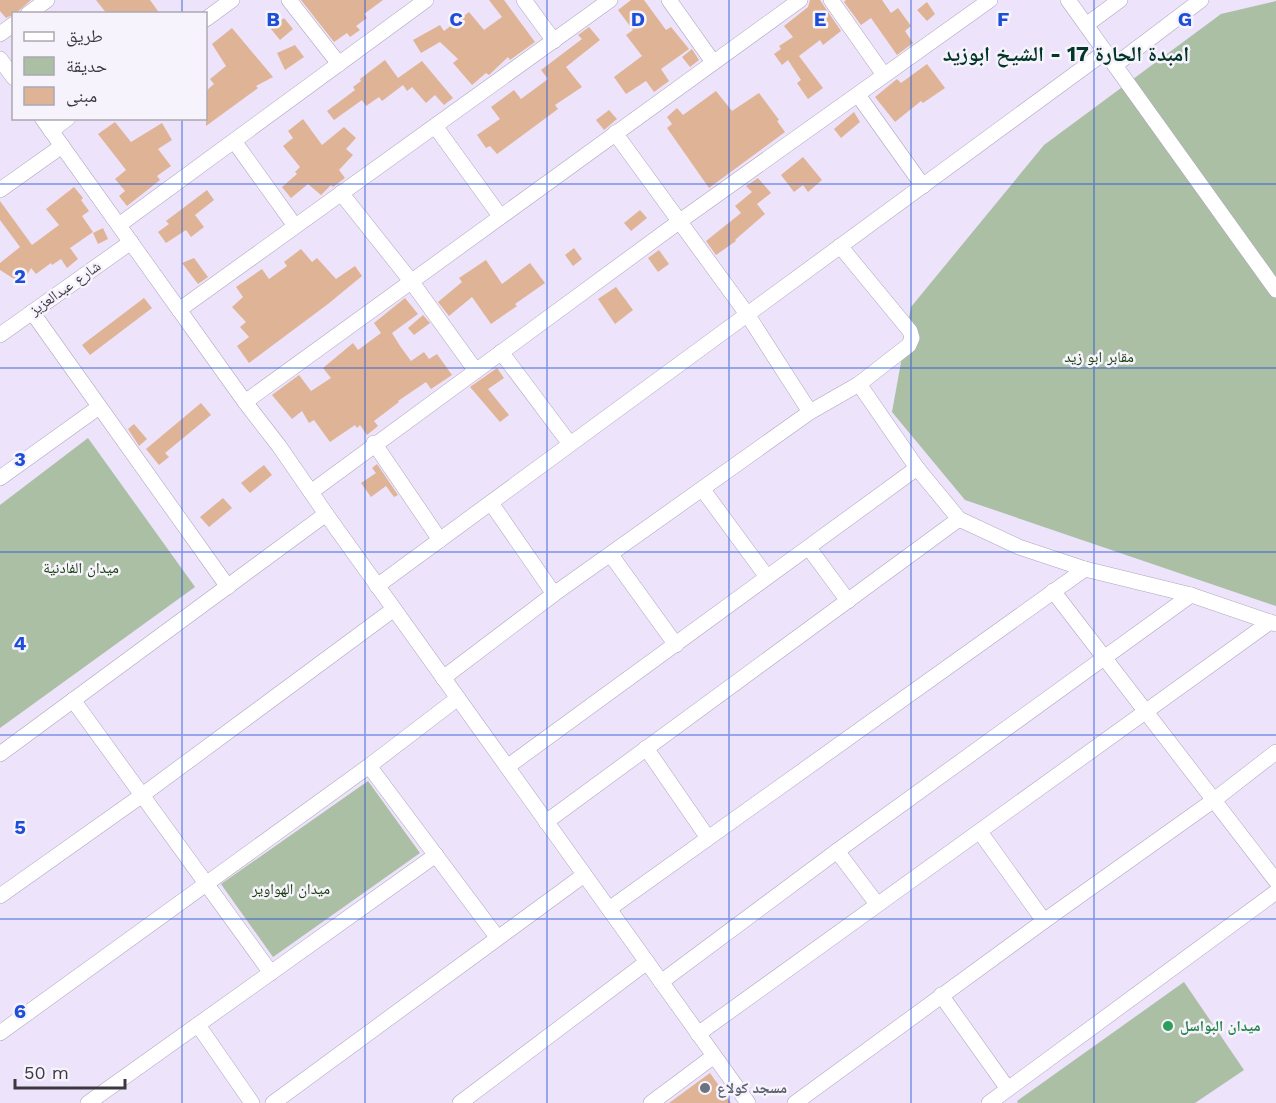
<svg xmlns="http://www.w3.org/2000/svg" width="1276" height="1103" font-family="'Work Sans','Noto Naskh Arabic',sans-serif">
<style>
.green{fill:#aabfa4}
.building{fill:#dfb496}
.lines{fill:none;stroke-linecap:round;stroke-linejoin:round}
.street-casing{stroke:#afa5bc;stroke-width:16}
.street{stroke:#fff;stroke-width:15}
.grid{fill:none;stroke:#1d4ed8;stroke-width:1.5;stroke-opacity:0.55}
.leisure-dot{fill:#2e9e5b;stroke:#f7f3fd;stroke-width:2}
.worship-dot{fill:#6b7280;stroke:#f7f3fd;stroke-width:2}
.labels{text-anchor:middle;stroke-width:5;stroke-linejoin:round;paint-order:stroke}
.street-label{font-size:15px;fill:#3c3842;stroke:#f7f3fd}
.park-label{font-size:15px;fill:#17410a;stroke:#f7f3fd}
.leisure-label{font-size:15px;font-weight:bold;fill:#27864d;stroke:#f7f3fd;text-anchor:start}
.worship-label{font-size:15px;font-weight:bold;fill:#5b616d;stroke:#f7f3fd;text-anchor:start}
.district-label{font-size:21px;font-weight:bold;fill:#013626;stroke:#f7f3fd}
.grid-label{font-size:20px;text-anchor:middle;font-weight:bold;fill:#1d4ed8;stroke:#f7f3fd;stroke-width:5;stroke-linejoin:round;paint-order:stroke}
</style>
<rect width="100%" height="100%" fill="#ede3fb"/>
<g class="green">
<path d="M1276 1V606L965 500 892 412 911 307 1044 145 1221 14Z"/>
<path d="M88 438 195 587 0 728V505Z"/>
<path d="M368 781 420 853 273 957 221 884Z"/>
<path d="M1184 982 1244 1070 1195 1103H1018L1017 1101Z"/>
</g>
<g class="building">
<path d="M0 0H31L15 14 6 18 0 11Z"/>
<path d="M96 0H150L160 14H107Z"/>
<path d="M301 0H383L364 14 367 18 356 26 360 30 350 37 347 33 334 42Z"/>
<path d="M489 0H504L535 42 510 60 508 57 489 75 486 73 472 85 453 63 458 59 440 42 421 53 413 40 440 25 444 31 469 12 484 30 502 17Z"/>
<path d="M631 0H644L666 30 671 27 689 49 661 69 669 81 654 92 646 81 626 94 614 77 642 56 626 35 633 30 618 10Z"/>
<path d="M810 0H820L841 31 823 45 820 40 799 56 823 88 808 99 797 83 801 80 788 60 782 65 774 54 781 49 779 46 793 37 784 26 808 7Z"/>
<path d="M846 0H882L891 13 898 8 911 26 905 31 913 43 897 55 871 18 861 25 844 2Z"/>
<path d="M927 2 935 14 927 21 917 10Z"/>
<path d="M284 18 293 29 280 40 271 29Z"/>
<path d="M589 27 600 40 566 67 582 87 555 105 558 109 497 154 490 146 486 148 477 135 500 119 491 107 514 90 521 99 548 79 541 70 582 39 578 35Z"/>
<path d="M232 28 273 77 256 86 258 88 206 126V91L214 84 210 79 226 66 212 44Z"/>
<path d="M295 45 304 57 285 70 277 53Z"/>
<path d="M692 49 699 60 690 67 682 57Z"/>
<path d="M385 60 398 78 422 61 453 98 444 105 435 95 426 103 412 87 407 91 403 85 382 101 379 97 366 106 362 100 334 120 327 111 355 90 353 87 361 81 360 79Z"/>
<path d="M927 64 945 88 923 103 921 101 895 122 875 97 897 79 901 83Z"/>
<path d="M716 91 732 111 759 93 779 120 777 121 785 132 709 188 667 128 672 124 667 117 677 108 683 115Z"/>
<path d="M609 110 617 119 604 130 596 120Z"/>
<path d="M854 112 860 122 841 138 834 129Z"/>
<path d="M303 119 322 145 344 127 356 138 346 149 353 155 339 170 345 178 333 187 331 185 321 195 308 184 291 198 282 187 297 174 295 172 300 167 283 146 293 138 288 131Z"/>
<path d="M115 122 131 142 162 123 172 140 158 149 171 166 157 176 160 180 127 206 119 196 125 191 115 179 126 170 98 134Z"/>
<path d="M803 157 822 180 808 192 803 185 794 192 781 175Z"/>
<path d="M758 178 771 193 757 204 765 214 735 240 736 241 716 255 706 241 741 213 735 206 752 192 746 186Z"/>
<path d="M74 187 83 198 81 200 89 211 82 216 93 232 70 248 78 259 67 268 61 259 52 265 51 263 36 274 31 268 22 284 0 270V263L20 247 0 220V201L32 245 59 225 46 209Z"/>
<path d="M207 190 214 200 195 215 204 227 191 237 186 230 166 243 158 232 169 224 166 221Z"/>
<path d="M640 210 647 218 631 231 624 223Z"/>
<path d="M103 228 108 239 98 244 93 233Z"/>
<path d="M574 248 582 259 573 266 565 255Z"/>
<path d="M301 249 312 262 317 258 336 279 355 266 362 276 328 304 249 363 237 346 249 337 240 327 246 322 232 307 243 297 236 287 262 269 269 279 287 266 284 262Z"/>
<path d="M659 250 669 264 658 272 648 258Z"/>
<path d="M194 258 208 277 198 284 182 263Z"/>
<path d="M486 260 502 284 530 263 545 283 515 304 517 306 491 324 472 297 449 316 438 302 462 282 459 278Z"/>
<path d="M616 287 633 310 615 324 598 299Z"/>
<path d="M144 298 152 308 90 355 82 345Z"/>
<path d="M405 298 418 314 392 333 400 346 411 361 424 352 429 359 437 354 452 375 431 389 426 382 398 401 399 402 374 421 378 426 367 435 360 425 357 428 355 425 330 442 314 420 309 423 302 411 292 419 272 395 299 375 311 391 331 378 323 368 353 343 358 350 381 333 374 323Z"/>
<path d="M423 315 430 323 414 335 408 328Z"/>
<path d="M497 368 504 378 488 389 509 415 500 422 470 387Z"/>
<path d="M201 403 211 415 165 453 169 457 159 465 146 449Z"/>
<path d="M134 424 147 439 139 446 128 429Z"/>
<path d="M377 464 398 495 394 497 386 486 371 497 361 483 376 473 372 468Z"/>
<path d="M264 465 272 475 250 493 241 483Z"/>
<path d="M223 498 232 508 209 527 200 517Z"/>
<path d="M710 1073 731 1103H669Z"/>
</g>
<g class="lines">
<defs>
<g id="street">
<path d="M289 0 339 64"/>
<path d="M524 0 554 41"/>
<path d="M669 0 713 62"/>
<path d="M831 0 884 75"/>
<path d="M1068 0 1276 290"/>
<path d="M28 14 47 0"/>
<path d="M206 19 232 0"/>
<path d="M1086 25 1120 0"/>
<path d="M0 34 14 24"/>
<path d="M0 59 14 78"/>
<path d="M1115 65 1201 0"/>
<path d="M858 95 923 186"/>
<path d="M42 118 245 402 279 446 326 514 748 1103"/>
<path d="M435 126 500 216"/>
<path d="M51 131 68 118"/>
<path d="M615 133 747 314 810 412"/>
<path d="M234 141 295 226"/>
<path d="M0 190 62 146"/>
<path d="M341 193 411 281 476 371"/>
<path d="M119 225 426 0"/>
<path d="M179 310 610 0"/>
<path d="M32 312 228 587"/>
<path d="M0 335 131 242"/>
<path d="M501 352 570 444"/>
<path d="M859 384 917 468 959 519 1019 547 1085 569 1191 595 1276 624"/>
<path d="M245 402 800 0"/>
<path d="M374 443 440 540"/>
<path d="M0 478 99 407"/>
<path d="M703 490 767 577"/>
<path d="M311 492 680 221 990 0"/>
<path d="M491 503 554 594"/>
<path d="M809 548 848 601"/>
<path d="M611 555 676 645"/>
<path d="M377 586 1105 52"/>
<path d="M1053 591 1276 881"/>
<path d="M443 678 554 594 810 412 859 384 909 345 912 338 910 331 840 246"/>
<path d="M73 700 271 973"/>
<path d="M646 748 708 838"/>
<path d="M0 754 326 514"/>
<path d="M369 766 497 937"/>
<path d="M507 767 917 468"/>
<path d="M546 822 959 519"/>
<path d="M980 832 1044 921"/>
<path d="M837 851 877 904"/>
<path d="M0 896 141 796 394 609"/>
<path d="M609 909 1085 569"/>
<path d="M661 982 837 851 1191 595"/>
<path d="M941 995 1008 1089"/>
<path d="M198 1025 252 1103"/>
<path d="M0 1033 369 766 458 698"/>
<path d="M698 1034 1270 622"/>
<path d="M88 1103 436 855"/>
<path d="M273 1103 584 875"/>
<path d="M460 1103 647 962"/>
<path d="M651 1103 714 1056"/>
<path d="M795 1103 1044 921 1214 800 1276 752"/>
<path d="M989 1103 1276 892"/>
</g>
</defs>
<use href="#street" class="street-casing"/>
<use href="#street" class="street"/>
</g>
<path class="grid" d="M182 0V14M365 0V1103M547 0V1103M729 0V1103M911 0V1103M1094 0V1103M182 118V1103M0 184H1276M0 368H1276M0 552H1276M0 735H1276M0 919H1276"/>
<circle class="leisure-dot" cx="1168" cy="1026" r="6"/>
<circle class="worship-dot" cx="705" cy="1088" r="6"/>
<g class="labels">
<g class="street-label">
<text transform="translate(65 288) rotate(-35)" y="5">شارع عبدالعزيز</text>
</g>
<g class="park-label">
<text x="1099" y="362">مقابر ابو زيد</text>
<text x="81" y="573">ميدان الفادنية</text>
<text x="291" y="894">ميدان الهواوير</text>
</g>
<g class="leisure-label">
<text x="1180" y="1031">ميدان البواسل</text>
</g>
<g class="worship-label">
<text x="717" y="1093">مسجد كولاع</text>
</g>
<g class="district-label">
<text x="1066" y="61">امبدة الحارة 17 - الشيخ ابوزيد</text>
</g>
</g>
<g class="grid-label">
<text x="273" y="26">B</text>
<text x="456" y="26">C</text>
<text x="638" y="26">D</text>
<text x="820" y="26">E</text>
<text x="1003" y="26">F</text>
<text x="1185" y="26">G</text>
<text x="20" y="283">2</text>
<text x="20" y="466">3</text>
<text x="20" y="650">4</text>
<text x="20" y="834">5</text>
<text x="20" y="1018">6</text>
</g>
<rect x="12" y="12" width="195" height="108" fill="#f7f3fd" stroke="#aca8b2" stroke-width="1.5"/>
<rect x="24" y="32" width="30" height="9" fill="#ffffff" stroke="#aca8b2" stroke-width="1.5"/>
<text x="66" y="42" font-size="18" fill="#3c3842">طريق</text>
<rect x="24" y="57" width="30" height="18" fill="#aabfa4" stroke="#aca8b2" stroke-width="1.5"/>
<text x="66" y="72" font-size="18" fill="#3c3842">حديقة</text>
<rect x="24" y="87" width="30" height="18" fill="#dfb496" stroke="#aca8b2" stroke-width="1.5"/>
<text x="66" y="102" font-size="18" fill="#3c3842">مبنى</text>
<path d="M15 1079v9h110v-9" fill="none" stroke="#3c3842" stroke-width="3"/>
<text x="24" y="1079" font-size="18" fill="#3c3842" stroke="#f7f3fd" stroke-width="4.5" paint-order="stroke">50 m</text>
</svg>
